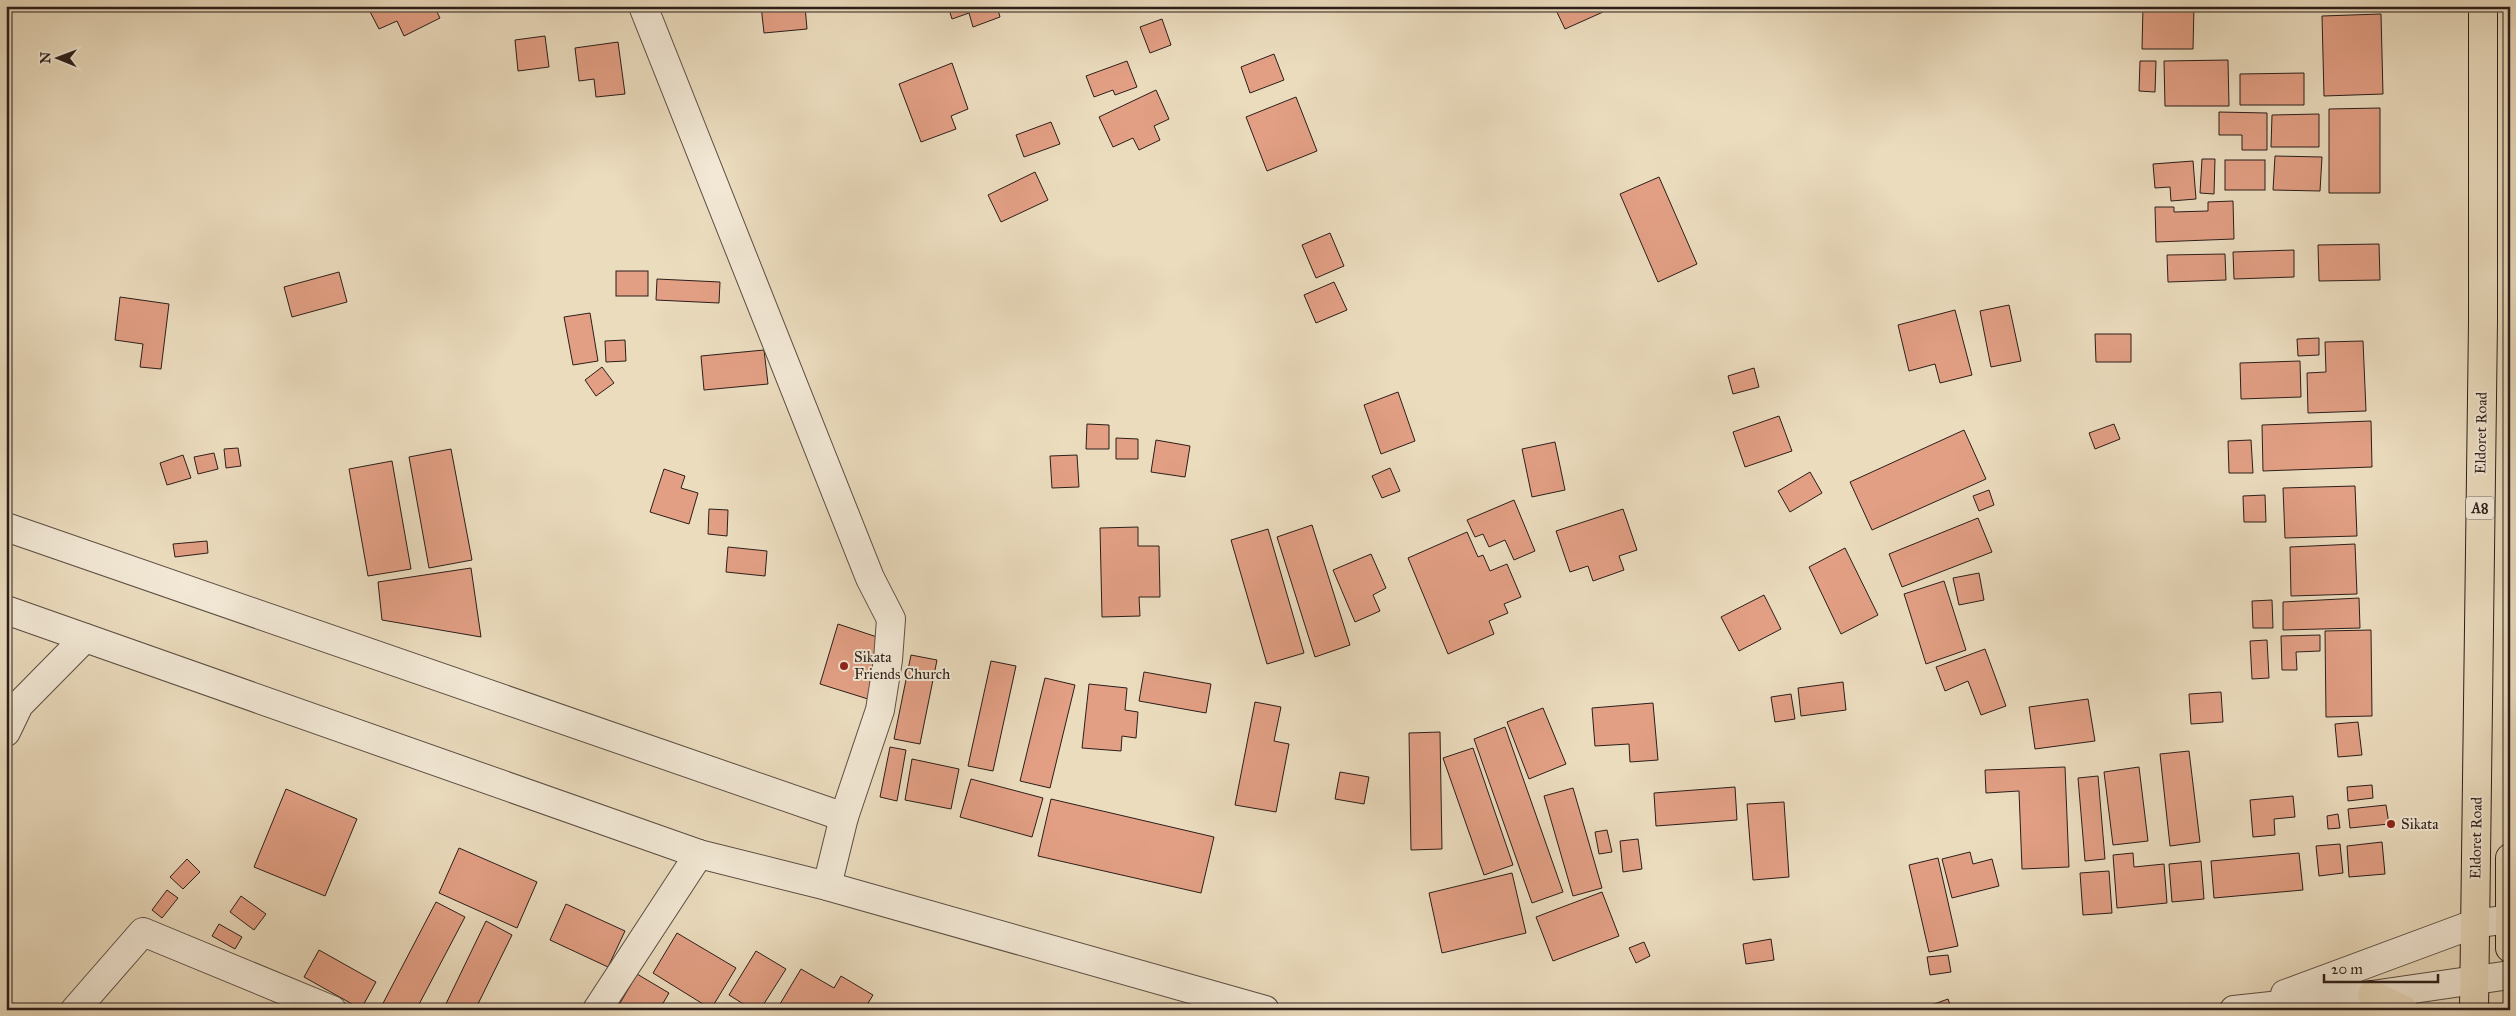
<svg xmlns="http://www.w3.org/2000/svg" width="2516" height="1016" font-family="'IM FELL Great Primer',serif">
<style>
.building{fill:#e29f84;stroke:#2b1e1a}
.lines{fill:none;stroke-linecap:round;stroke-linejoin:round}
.minor-casing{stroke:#5b4e43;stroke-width:30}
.tertiary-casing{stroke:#5b4e43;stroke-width:30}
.trunk-casing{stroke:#2b1e1a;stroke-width:30}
.minor{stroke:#f2e8d5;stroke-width:28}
.tertiary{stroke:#f2e8d5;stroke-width:28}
.trunk{stroke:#ebdcbe;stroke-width:28}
.poi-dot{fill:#8f2418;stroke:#f2e8d5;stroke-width:2}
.labels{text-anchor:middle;stroke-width:4;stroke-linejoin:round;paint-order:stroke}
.shield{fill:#f2e8d5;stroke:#675b52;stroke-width:1}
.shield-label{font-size:14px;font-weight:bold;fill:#2b1e1a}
.street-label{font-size:15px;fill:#2b1e1a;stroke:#f2e8d5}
.poi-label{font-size:15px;fill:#2b1e1a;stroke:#f2e8d5;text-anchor:start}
</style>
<rect width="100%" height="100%" fill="#ebdcbe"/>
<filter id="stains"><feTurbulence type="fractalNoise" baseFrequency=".004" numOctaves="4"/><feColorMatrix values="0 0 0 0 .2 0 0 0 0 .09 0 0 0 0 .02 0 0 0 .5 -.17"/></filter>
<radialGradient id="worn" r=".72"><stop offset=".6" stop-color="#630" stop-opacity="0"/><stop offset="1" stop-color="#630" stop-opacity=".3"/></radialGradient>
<g class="building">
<path d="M367 6H434L440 18 404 36 397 21 379 29Z"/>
<path d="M761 6H805L807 29 764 33Z"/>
<path d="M948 6H997L1000 17 973 27 969 13 952 19Z"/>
<path d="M1554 6H1600L1603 12 1565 29Z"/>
<path d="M2143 6H2194L2193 49H2142Z"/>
<path d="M2381 14 2383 94 2324 96 2322 16Z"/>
<path d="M1162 19 1171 45 1150 53 1140 27Z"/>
<path d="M545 36 549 67 518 71 515 40Z"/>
<path d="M618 42 625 94 596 97 594 79 579 81 575 48Z"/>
<path d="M1274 54 1284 80 1250 93 1241 67Z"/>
<path d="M2228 60 2229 106H2165L2164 61Z"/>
<path d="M1127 61 1137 87 1115 95 1113 90 1094 97 1086 76Z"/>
<path d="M2140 61H2156L2155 92 2139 91Z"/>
<path d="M952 63 968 109 951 116 956 129 921 142 899 84Z"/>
<path d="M2304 73V105H2240V74Z"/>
<path d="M1156 90 1169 119 1154 126 1160 140 1139 150 1133 138 1113 147 1099 117Z"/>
<path d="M1296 97 1317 151 1267 171 1246 117Z"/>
<path d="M2380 108V193H2329V109Z"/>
<path d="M2219 112 2267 113V150H2242V135H2219Z"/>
<path d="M2319 114V147H2271L2272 115Z"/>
<path d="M1051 122 1060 144 1024 157 1016 135Z"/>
<path d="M2275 156 2322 157 2320 191 2273 190Z"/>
<path d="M2202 159H2215L2214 194 2200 193Z"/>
<rect x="2225" y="160" width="40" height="30"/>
<path d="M2193 161 2196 199 2171 201 2170 187 2155 188 2153 164Z"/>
<path d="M1035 172 1048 200 1001 222 988 195Z"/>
<path d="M1659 177 1697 264 1658 282 1620 194Z"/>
<path d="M2233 201 2234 239 2156 242 2155 207H2174V212L2208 211V202Z"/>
<path d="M1330 233 1344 266 1316 278 1302 245Z"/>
<path d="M2379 244 2380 280 2319 281 2318 245Z"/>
<path d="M2294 250V277L2234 279 2233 252Z"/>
<path d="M2225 254 2226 280 2168 282 2167 255Z"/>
<rect x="616" y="271" width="32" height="25"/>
<path d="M339 272 347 302 292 317 284 287Z"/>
<path d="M657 279 720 282 719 303 656 300Z"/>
<path d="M1334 282 1347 310 1316 323 1304 295Z"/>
<path d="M120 297 169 304 161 369 140 367 143 344 115 340Z"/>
<path d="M2009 305 2021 361 1991 367 1980 311Z"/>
<path d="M1955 310 1972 375 1940 383 1935 364 1909 371 1898 325Z"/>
<path d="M590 313 598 361 573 365 564 317Z"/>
<path d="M2095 334H2131V362H2096Z"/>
<path d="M2319 338V355L2298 356 2297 339Z"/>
<path d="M625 340 626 361 606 362 605 341Z"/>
<path d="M2363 341 2366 411 2308 413 2307 373 2326 372 2325 342Z"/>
<path d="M764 350 768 384 704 390 701 356Z"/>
<path d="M2300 361 2301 397 2241 399 2240 363Z"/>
<path d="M602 367 614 383 596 396 585 380Z"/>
<path d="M1754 368 1759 387 1733 394 1728 376Z"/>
<path d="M1398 392 1415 441 1381 454 1364 405Z"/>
<path d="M1779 416 1792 451 1745 467 1733 432Z"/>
<path d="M2371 421 2372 467 2263 471 2262 425Z"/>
<path d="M1087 424 1109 425V449H1086Z"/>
<path d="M2114 424 2120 439 2095 449 2089 433Z"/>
<path d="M1964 430 1986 479 1872 530 1850 482Z"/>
<path d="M1116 438 1138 439V459H1116Z"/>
<path d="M1156 440 1190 446 1185 477 1151 472Z"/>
<path d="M2251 440 2253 473H2229L2228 441Z"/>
<path d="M1555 442 1565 490 1532 497 1522 449Z"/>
<path d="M238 448 241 466 226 468 224 449Z"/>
<path d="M451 449 472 560 429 568 409 457Z"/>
<path d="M214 453 218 469 198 474 194 457Z"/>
<path d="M183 455 191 478 167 485 160 463Z"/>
<path d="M1077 455 1079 487 1052 488 1050 456Z"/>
<path d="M392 461 411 569 368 576 349 469Z"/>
<path d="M1390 468 1400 491 1382 498 1372 476Z"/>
<path d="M664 469 685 476 681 488 698 493 689 524 650 512Z"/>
<path d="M1810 472 1822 493 1790 512 1778 491Z"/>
<path d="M2355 486 2357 536 2285 538 2283 488Z"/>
<path d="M1989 490 1994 505 1979 511 1973 496Z"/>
<path d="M2265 495 2266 522H2244L2243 496Z"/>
<path d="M1514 500 1535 551 1514 560 1505 540 1489 547 1483 534 1475 537 1467 520Z"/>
<path d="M709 509 728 510 727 536 708 534Z"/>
<path d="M1623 509 1637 550 1619 556 1624 570 1593 581 1588 566 1570 572 1556 531Z"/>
<path d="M1978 518 1992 552 1902 587 1889 554Z"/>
<path d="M1312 525 1350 645 1315 657 1277 537Z"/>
<path d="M1138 527V546H1159L1160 597H1139L1140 616 1102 617 1100 528Z"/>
<path d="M1268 529 1304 653 1267 664 1231 540Z"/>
<path d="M1467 532 1478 557 1483 555 1490 571 1507 564 1521 597 1504 604 1508 613 1489 621 1494 634 1448 654 1408 558Z"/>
<path d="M207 541 208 553 175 557 173 544Z"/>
<path d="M2355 544 2357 594 2291 596 2290 547Z"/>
<path d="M728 547 767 551 765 576 726 572Z"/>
<path d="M1845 548 1878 615 1841 634 1809 567Z"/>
<path d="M1371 554 1386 588 1373 595 1380 611 1355 622 1333 570Z"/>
<path d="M471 568 481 637 382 620 378 582Z"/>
<path d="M1979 573 1984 600 1959 605 1953 578Z"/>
<path d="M1944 581 1966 650 1926 664 1904 594Z"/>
<path d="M1764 595 1781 629 1739 651 1721 617Z"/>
<path d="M2359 598 2360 628 2283 630V602Z"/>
<path d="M2272 600 2273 628H2253L2252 601Z"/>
<path d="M838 624 886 640 868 699 820 684Z"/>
<path d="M2371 630 2372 716 2326 717 2325 631Z"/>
<path d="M2320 635V651L2296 652 2297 670H2282L2281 636Z"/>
<path d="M2267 640 2269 678 2252 679 2250 641Z"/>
<path d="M1985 649 2006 706 1981 715 1968 681 1945 691 1936 667Z"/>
<path d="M911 655 937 660 920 744 894 739Z"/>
<path d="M991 661 1016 666 993 771 968 766Z"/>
<path d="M1144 672 1211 684 1206 713 1139 701Z"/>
<path d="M1045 678 1075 685 1050 788 1020 781Z"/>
<path d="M1843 682 1846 710 1801 716 1798 688Z"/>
<path d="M1089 684 1127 688 1125 710 1138 712 1136 738 1122 736 1121 751 1082 748Z"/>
<path d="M2221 692 2223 722 2191 724 2189 694Z"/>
<path d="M1791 694 1795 719 1775 722 1771 697Z"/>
<path d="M2088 699 2095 741 2035 749 2029 707Z"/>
<path d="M1255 702 1281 707 1274 741 1289 744 1276 812 1235 805Z"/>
<path d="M1653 703 1658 760 1630 762 1629 744 1595 746 1592 708Z"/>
<path d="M1543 708 1566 764 1529 779 1507 722Z"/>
<path d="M2358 722 2362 755 2338 757 2335 724Z"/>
<path d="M1505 727 1563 892 1532 903 1474 739Z"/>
<path d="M1440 732 1442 849 1411 850 1409 733Z"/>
<path d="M890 747 906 750 897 801 880 797Z"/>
<path d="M1473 748 1513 865 1484 875 1443 758Z"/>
<path d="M2189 751 2200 842 2170 846 2160 754Z"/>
<path d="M912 759 959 769 951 809 905 800Z"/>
<path d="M2065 767 2069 867 2022 869 2019 791 1986 793 1985 770Z"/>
<path d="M2139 767 2148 841 2113 845 2104 772Z"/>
<path d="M1340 772 1369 777 1364 804 1335 799Z"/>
<path d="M2098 776 2105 859 2085 861 2078 778Z"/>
<path d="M971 779 1043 798 1032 837 960 817Z"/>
<path d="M2372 785 2373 798 2348 801 2347 787Z"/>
<path d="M1735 787 1737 820 1656 826 1654 793Z"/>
<path d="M1573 788 1602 888 1573 896 1544 796Z"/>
<path d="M286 789 357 819 325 896 254 867Z"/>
<path d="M2293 796 2295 817 2274 819 2275 835 2253 837 2250 800Z"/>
<path d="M1051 799 1214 837 1201 893 1038 856Z"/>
<path d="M1784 802 1789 877 1753 880 1747 804Z"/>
<path d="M2386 805 2389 824 2350 828 2348 809Z"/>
<path d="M2338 814 2340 828 2328 829 2327 816Z"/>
<path d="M1607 830 1612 852 1599 854 1595 832Z"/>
<path d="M1638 839 1642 869 1623 872 1620 841Z"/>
<path d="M2382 842 2385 874 2349 877 2347 846Z"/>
<path d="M2340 844 2343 873 2319 876 2316 846Z"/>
<path d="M459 848 537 882 517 928 439 893Z"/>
<path d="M1970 852 1973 864 1992 859 1999 886 1952 898 1942 859Z"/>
<path d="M2133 853 2134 867 2164 864 2167 903 2117 908 2113 855Z"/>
<path d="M2299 853 2303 890 2214 898 2211 861Z"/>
<path d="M1938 858 1958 946 1929 952 1909 865Z"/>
<path d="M187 859 200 872 183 889 170 877Z"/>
<path d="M2201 861 2204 899 2172 902 2169 864Z"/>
<path d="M2109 871 2112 913 2083 915 2080 873Z"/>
<path d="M1512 873 1526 933 1442 953 1429 893Z"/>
<path d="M167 890 178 898 162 918 152 910Z"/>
<path d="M1602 892 1619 936 1553 961 1536 917Z"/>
<path d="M241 896 266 914 254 930 230 912Z"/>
<path d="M436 902 465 917 416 1010 380 1009Z"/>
<path d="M566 904 625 931 608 967 550 940Z"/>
<path d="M486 921 512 935 475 1010H443Z"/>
<path d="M219 924 242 937 235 949 212 936Z"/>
<path d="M677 933 736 968 711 1009 653 973Z"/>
<path d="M1771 939 1774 960 1746 964 1743 944Z"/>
<path d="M1644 942 1650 956 1636 963 1629 948Z"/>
<path d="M319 950 376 982 361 1009 304 977Z"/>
<path d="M756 951 786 969 760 1010H753L729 995Z"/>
<path d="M1948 955 1951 972 1930 975 1927 957Z"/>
<path d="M801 969 834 988 841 976 873 995 864 1010H789L780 1004Z"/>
<path d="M637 974 669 993 659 1010H616Z"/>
<path d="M1948 999 1952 1010H1924L1923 1008Z"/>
</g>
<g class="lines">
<defs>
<g id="minor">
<path d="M643 6 870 578 891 619 888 660 880 710 844 817 827 886"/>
<path d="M6 527 844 817"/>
<path d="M6 732 19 705 85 638"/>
<path d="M75 1010 143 932 332 1010"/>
<path d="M597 1010 699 854"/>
</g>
<g id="tertiary">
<path d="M6 610 699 854 827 886 1265 1010"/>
<path d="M2285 994 2474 924 2509 919"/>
<path d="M2234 1010 2372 995 2510 975"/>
</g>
<g id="trunk">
<path d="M2510 858V948"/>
<path d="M2372 995 2404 1010"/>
<path d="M2474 1010 2483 322V6"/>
</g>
</defs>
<use href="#minor" class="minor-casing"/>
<use href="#tertiary" class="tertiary-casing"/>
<use href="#trunk" class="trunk-casing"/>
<use href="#minor" class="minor"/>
<use href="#tertiary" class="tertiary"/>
<use href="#trunk" class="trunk"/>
</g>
<g class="poi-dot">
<circle cx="844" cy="666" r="5"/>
<circle cx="2391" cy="824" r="5"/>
</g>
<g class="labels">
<rect class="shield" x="2466" y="496.5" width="28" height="23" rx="4"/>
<g class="shield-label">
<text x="2480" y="513">A8</text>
</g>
<g class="street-label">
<text transform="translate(2481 433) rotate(-89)" y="5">Eldoret Road</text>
<text transform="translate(2476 838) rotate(-89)" y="5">Eldoret Road</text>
</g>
<g class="poi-label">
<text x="854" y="662">Sikata<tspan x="854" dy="17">Friends Church</tspan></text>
<text x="2401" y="829">Sikata</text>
</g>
</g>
<rect width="2516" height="1016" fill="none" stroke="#ebdcbe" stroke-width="25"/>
<rect x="8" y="8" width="2501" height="1001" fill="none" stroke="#2b1e1a" stroke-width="2.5"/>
<rect x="12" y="12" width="2491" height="991" fill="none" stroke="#2b1e1a"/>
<g transform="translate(58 58) rotate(271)" stroke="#f2e8d5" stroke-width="4" paint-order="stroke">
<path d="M0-4L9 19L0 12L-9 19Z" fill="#2b1e1a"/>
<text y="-8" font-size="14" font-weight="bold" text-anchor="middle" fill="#2b1e1a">N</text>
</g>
<path d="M2324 974v8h114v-8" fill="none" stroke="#2b1e1a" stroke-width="2.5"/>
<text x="2331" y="974" font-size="15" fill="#2b1e1a" stroke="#f2e8d5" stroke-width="4" paint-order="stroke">20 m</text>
<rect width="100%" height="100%" filter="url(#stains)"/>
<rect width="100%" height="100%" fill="url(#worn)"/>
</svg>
